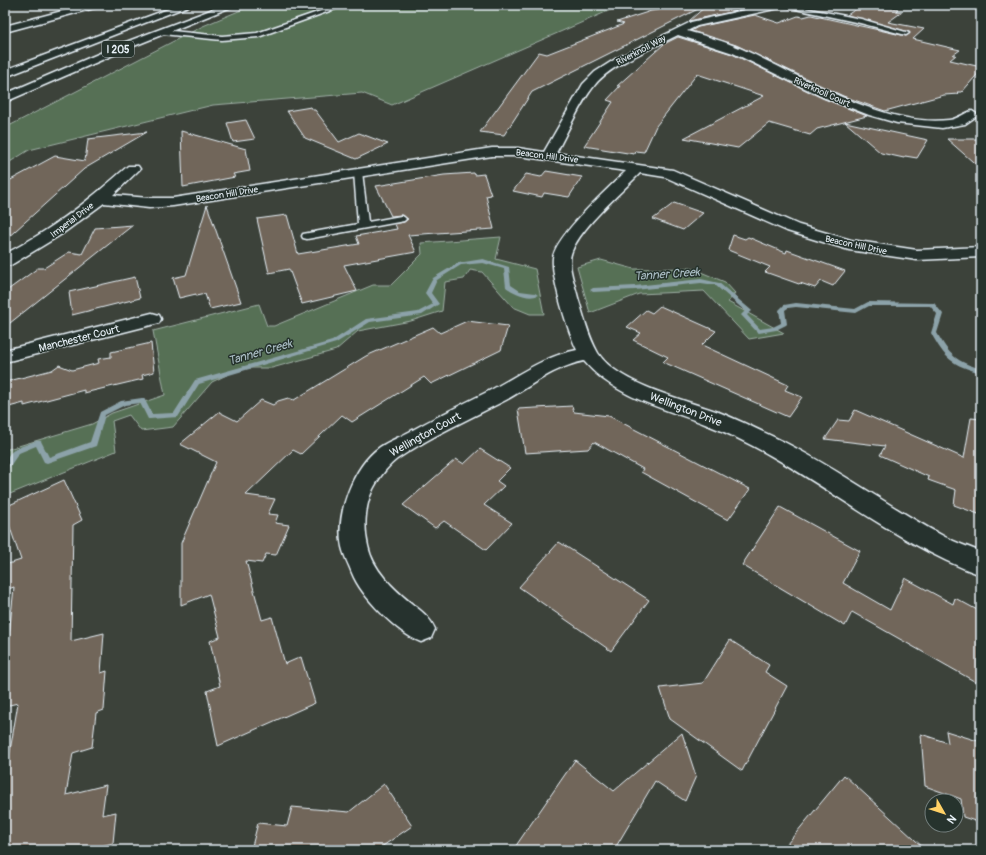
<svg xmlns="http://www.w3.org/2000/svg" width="986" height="855" font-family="Pangolin,sans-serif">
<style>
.green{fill:#566f55;stroke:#9fb0a6}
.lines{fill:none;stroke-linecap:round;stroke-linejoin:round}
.stream{fill:#8ca2a9;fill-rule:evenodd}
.building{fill:#71665a;stroke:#e8f1f8}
.lane-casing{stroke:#e8f1f8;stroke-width:3}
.street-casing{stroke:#e8f1f8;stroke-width:3}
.secondary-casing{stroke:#e8f1f8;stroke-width:3}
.highway-casing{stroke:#e8f1f8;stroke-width:3}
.lane{fill:#26332d;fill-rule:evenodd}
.street{fill:#26332d;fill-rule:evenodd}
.secondary{fill:#26332d;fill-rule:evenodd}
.highway{fill:#26332d;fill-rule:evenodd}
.labels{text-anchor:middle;stroke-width:3;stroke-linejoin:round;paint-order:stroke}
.far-street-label{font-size:9px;fill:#e8f1f8;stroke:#26332d}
.shield{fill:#26332d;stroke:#aeb8bb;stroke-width:1}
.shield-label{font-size:10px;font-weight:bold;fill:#e8f1f8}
.street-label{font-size:11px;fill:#e8f1f8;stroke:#26332d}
.water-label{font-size:12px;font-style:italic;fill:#aabdc4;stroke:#26332d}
</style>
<rect width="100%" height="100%" fill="#3c423a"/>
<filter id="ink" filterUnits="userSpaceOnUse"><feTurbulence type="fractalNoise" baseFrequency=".025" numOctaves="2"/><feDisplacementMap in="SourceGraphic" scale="8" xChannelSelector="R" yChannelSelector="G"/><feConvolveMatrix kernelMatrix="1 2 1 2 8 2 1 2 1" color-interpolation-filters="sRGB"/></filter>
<g filter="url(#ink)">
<g class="green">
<path d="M253 5H622L392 105 362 93 213 105 29 150 5 165V128L203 26Z"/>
<path d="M501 237 496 259 535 269 544 314H530L513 307 482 272 470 270 464 279 445 282 442 311 411 321 358 331 336 350 272 368H241L212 382 173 427 141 431 129 415 112 421 116 451 5 496V450L92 424 112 413 165 395 153 331 259 304 267 326H274L373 285H391L422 254 421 243Z"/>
<path d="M601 260 634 269 691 268 725 282 735 293 728 302 784 333 749 339 704 291 639 294 590 313 577 267Z"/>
</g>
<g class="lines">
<g class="stream">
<path d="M483 259 509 267 511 285 520 291 535 293 538 295C529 300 514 293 506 287L504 269 483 263 461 265 437 280 431 293 439 304 422 315 370 322 336 343 199 384 178 417 150 419H148L140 403 125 405 105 415 96 446 47 463 44 462 36 446 19 453 8 469 5 470C5 452 14 449 28 444 33 442 36 440 41 441L49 457 90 442 100 412 121 401 142 398H144L152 414 174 413 195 380 332 341 366 319 418 312 433 304 425 293 433 278 458 263Z"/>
<path d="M701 279 719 283 751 310 752 311 747 315 760 329 773 327 781 323 779 310 784 305 796 303 855 309 868 302 934 303 943 314 937 333C950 356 956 361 981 369V373C952 365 945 359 931 333L937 314 930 306H869L856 313 796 307 788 308 785 310 787 324 786 325 776 330 759 333 757 332 741 315 745 311 715 285 701 283 635 290 593 292 590 290 593 288 635 286Z"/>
</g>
</g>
<g class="building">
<path d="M689 5H699L700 8 532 92 504 135 480 132 539 52 547 54 624 24 617 22 651 11Z"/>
<path d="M707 5H726L740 10 689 21Z"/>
<path d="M862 5H875L898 9 896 11 902 12 888 22 924 29 913 39 960 50 953 55H956L950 60 981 67V70L962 92H957L959 94 944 95 885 111 843 96 736 45 691 31 698 27 755 15 779 23 798 16 803 17 811 15 906 36 910 33 909 32 847 15Z"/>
<path d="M678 37 732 54 822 98 867 116 817 129 810 135 769 123 738 148 684 138 764 96 697 74 656 126 644 152 635 151 634 154 584 146 613 102 607 100 620 86H617L664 44Z"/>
<path d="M311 107 313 110H315L339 142 359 133 388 144 356 159 305 138 287 111Z"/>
<path d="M246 120 255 139 233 142 227 123Z"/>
<path d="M845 122 928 140 917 158 905 156 904 158 881 153Z"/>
<path d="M181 131 246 149 250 171 233 174 235 177 183 187Z"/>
<path d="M147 132 84 169 5 240V183L55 156 85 161 88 139Z"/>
<path d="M947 139H981V169Z"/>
<path d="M546 171 582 177 569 197 544 193 542 197 513 191 526 174 541 177Z"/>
<path d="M474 173 475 175 484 174 491 195 486 196 494 229 408 235 416 252 344 265 357 291 302 304 289 269 269 273 257 219 287 215 298 254 359 244 356 236 397 229 395 224 404 222 408 219 401 215 391 216 376 186 444 175Z"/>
<path d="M674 203 703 213 683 230 653 219Z"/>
<path d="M207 205 241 302 210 309 205 294 196 296V294L179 298 173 278 186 275Z"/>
<path d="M133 225 94 256 5 327V292L38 268H44L69 252 82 254 95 228Z"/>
<path d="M733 235 745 239 748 237 786 253 787 250 845 271 833 286 821 281 815 288 800 283 799 284 765 272 770 267 728 250Z"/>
<path d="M135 277 140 298 72 315 69 292Z"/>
<path d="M660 306 716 331 702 345 788 385 785 390 802 397 788 417 663 362 668 357 633 340 641 333 627 327 646 310 652 313Z"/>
<path d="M467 321 508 326 501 350 431 384 424 377 352 422 342 415 301 454 293 450 246 495 275 499 268 514 278 515 275 523 289 525 276 555 266 554 262 563 246 561 262 620 272 617 285 664 301 657 315 703 218 746 207 691 220 686 210 641 220 637 209 594 181 605V543L216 462 180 444 219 412 237 421 261 400 273 405 278 401 288 398 294 400 366 356 433 327 440 333Z"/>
<path d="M151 343 154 372 142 375 143 379 84 393V390L24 406V403L5 408V382L52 370 59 365 72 370 99 363 98 359 111 357V352Z"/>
<path d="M572 406 574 412 609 416 750 489 728 520 641 472 643 469 594 442 588 449 525 453 518 409Z"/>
<path d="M855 410 964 458 971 418 981 419V515L954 505 956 490 928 480 929 477 880 455 885 446 825 439 838 420 849 421Z"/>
<path d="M480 449 510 468 497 481 504 486 484 505 512 523 486 550 444 521 435 528 403 505 456 459 464 464Z"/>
<path d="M64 480 82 520 73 525 71 641 104 633 101 673 107 671 104 710 96 713 92 747 73 753 66 795 106 785 102 815 116 812 113 843 97 847V850H5V781L18 703 5 706V675L14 587 5 590V565L21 560 5 513V507Z"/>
<path d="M780 507 860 551 843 583 890 610 905 578 953 604 955 598 981 612V685L852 612 845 626 742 565Z"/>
<path d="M559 542 649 600 611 651 519 587Z"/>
<path d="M730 640 769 665 765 672 787 686 742 771 670 719 660 688 703 683Z"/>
<path d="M946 731 981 742V823L963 817 961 799 925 786 921 734 948 743Z"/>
<path d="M682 733 696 776 685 801 655 781 614 850H513L575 760 614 791Z"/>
<path d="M844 775 926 850H782Z"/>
<path d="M384 784 412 826 377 850H251L258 823 287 826 292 807 349 812Z"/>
</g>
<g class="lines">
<defs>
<g id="lane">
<path d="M338 5H346L258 37 222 40 162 34 159 32 162 30 222 36 257 33Z"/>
<path d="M777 5H789L861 19 909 33 906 35 860 23Z"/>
<path d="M358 169 362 172 368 222 401 216 404 217 406 219 404 221 307 239 303 238 302 236 303 234 358 224 354 172Z"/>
</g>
<g id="street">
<path d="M767 5H783L779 8 697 26 687 31C705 36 724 41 742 49 800 75 883 128 949 120 958 119 964 113 972 111L978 115 965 124 942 128 897 123 869 115 823 97 733 53 678 35C655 47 609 65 594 86 580 103 567 133 556 153L673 170 799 225 851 240 917 250 981 247V257L917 260 849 250 787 231 665 177 640 173C620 194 582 226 572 251 566 265 575 284 578 298 584 317 588 336 598 353 618 385 687 400 721 413 743 422 765 433 786 443 841 471 891 508 945 537 957 543 969 547 981 552V575C883 540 804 462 705 424 663 408 614 397 584 361 554 367 531 386 506 400 469 419 431 436 397 459 390 464 381 475 377 482 365 500 363 526 368 546 373 570 393 588 411 603 421 611 430 617 435 629L431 638 421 642C397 633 361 596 352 573 349 565 344 556 342 547 335 515 353 466 380 447 389 441 400 437 409 432 434 418 459 406 485 393 515 378 543 356 577 350 568 331 551 278 553 258 555 236 609 188 626 171L518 156H492L173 206 149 208 104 203 62 234 11 265 5 266V254C50 231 90 200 128 166H138L140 169 113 195 149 198H173L492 148H518L544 152 583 84 595 72 617 58 691 22Z"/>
<path d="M152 313 159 315 161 319 159 323 5 362V350Z"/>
</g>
<path id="secondary" d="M85 5H99L98 7 5 32V26Z"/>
<g id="highway">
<path d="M179 5H191L5 77V70Z"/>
<path d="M224 5H236L134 46 5 102V94L126 42Z"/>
</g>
</defs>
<use href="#lane" class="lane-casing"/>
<use href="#street" class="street-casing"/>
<use href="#secondary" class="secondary-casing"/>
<use href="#highway" class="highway-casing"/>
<use href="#lane" class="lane"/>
<use href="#street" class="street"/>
<use href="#secondary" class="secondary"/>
<use href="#highway" class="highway"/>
</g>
</g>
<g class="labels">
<g class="far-street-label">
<text transform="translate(641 50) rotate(-28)" y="3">Riverknoll Way</text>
<text transform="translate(822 92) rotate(24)" y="3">Riverknoll Court</text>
<text transform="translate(547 156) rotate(7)" y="3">Beacon Hill Drive</text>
<text transform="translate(227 194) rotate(-9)" y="3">Beacon Hill Drive</text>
<text transform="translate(72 220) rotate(-37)" y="3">Imperial Drive</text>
<text transform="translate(856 245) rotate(12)" y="3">Beacon Hill Drive</text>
</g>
<rect class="shield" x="102" y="41" width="32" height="16" rx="3"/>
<g class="shield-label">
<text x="118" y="53">I 205</text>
</g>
<g class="street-label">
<text transform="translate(79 338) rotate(-14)" y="4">Manchester Court</text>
<text transform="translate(686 409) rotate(21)" y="4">Wellington Drive</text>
<text transform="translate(425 434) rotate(-29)" y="4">Wellington Court</text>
</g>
<g class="water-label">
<text transform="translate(667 274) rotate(-4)" y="4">Tanner Creek</text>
<text transform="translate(260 352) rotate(-16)" y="4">Tanner Creek</text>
</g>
</g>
<rect width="986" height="855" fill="none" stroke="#26332d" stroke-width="20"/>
<rect x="10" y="10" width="966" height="835" fill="none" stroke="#e8f1f8" stroke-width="1.5" filter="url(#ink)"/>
<g transform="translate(944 813) rotate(129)"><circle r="19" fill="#26332d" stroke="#747f7e"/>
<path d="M0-3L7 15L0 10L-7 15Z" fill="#ffd166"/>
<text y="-6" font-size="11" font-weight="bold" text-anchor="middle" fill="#e8f1f8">N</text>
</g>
</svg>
